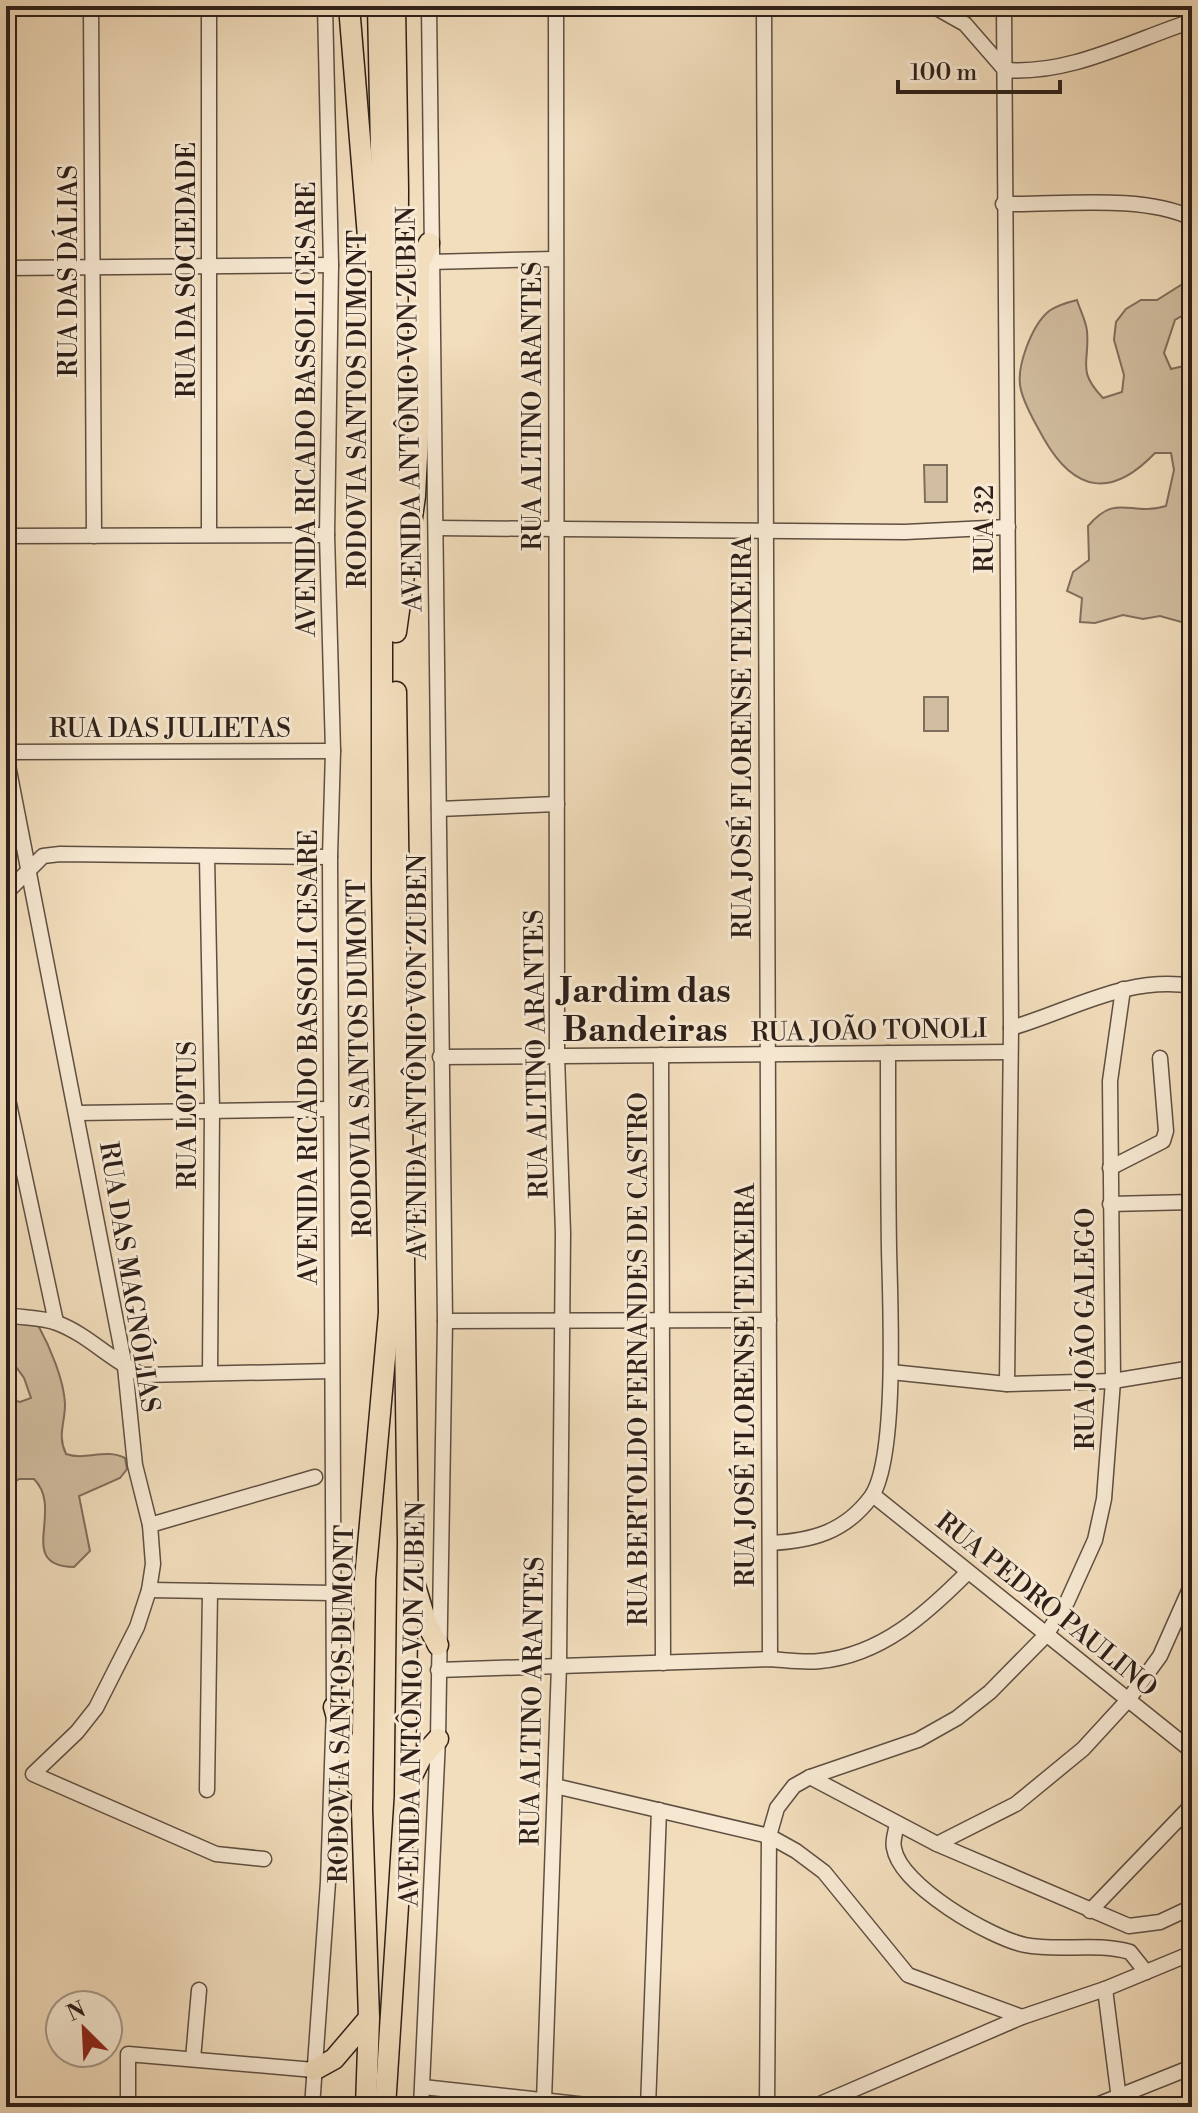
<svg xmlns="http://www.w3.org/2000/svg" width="1198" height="2113" font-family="'Libre Bodoni',serif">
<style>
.green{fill:#d1bda0;stroke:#806e5c;stroke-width:2}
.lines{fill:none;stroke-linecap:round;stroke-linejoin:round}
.minor-casing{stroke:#5f4f42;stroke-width:17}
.highway-casing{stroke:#2e2019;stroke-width:23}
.minor{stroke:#f7e9d3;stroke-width:14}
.highway{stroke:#f2ddbc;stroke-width:20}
.labels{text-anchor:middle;stroke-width:6;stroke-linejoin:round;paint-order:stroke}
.street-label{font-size:26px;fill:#2e2019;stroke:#f7e9d3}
.district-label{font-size:34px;font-weight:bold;fill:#2e2019;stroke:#f7e9d3}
</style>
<rect width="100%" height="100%" fill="#f2ddbc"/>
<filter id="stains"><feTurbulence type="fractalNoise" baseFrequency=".0025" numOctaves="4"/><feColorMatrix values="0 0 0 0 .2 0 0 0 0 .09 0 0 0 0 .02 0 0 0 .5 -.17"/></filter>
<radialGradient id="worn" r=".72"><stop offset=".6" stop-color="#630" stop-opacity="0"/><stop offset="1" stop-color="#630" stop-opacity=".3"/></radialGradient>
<g class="green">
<path d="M1192 278V310L1175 320 1164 353 1171 369 1192 364V625L1160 616 1143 619 1123 615 1095 623 1080 622 1082 598 1067 591 1073 572 1089 560 1088 526C1117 492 1130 517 1166 506L1174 470 1171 453H1155C1112 498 1075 493 1044 439 1036 424 1025 407 1021 390 1015 368 1032 325 1049 311 1056 306 1069 302 1077 300 1080 310 1086 321 1087 331 1090 363 1076 370 1103 398L1122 392 1124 375 1114 340 1116 322 1126 309 1141 300H1157Z"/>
<path d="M924 465H947V502H925Z"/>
<rect x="924" y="697" width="24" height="34"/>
<path d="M6 1318 38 1325C50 1347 64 1380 65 1404 65 1424 57 1435 66 1454 86 1461 105 1448 125 1458L127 1469 120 1478 79 1496 90 1551 74 1567C15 1566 65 1510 34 1479H19L6 1488V1398L20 1402 31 1398 24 1378 6 1353Z"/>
</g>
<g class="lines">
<defs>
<g id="minor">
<path d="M91 6 94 536"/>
<path d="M764 6 770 1659"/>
<path d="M933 6 965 24 1005 70C1070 75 1131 41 1192 21"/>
<path d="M1004 6 1011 1028 1007 1384"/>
<path d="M1003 204C1060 205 1141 194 1192 218"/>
<path d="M429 262 554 259"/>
<path d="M6 268 331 265"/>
<path d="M436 528 905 532 1008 527"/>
<path d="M209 534V6"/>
<path d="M6 536 327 535"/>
<path d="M6 752 333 751"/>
<path d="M6 755 125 1367 135 1465 150 1525 153 1564 149 1590 137 1627 96 1708 77 1732 33 1774 216 1854 264 1859"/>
<path d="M439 809 557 804"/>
<path d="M207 857 212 1111 210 1373"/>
<path d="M6 893 43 856 60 854 330 857"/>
<path d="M1011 1028C1070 1011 1128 975 1192 986"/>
<path d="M661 1055 663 1663"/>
<path d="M440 1057 1009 1052"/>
<path d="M6 1090 56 1322"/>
<path d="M78 1113 330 1109"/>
<path d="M1110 1168 1163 1141 1166 1131 1160 1058"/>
<path d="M1110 1204 1192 1202"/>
<path d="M6 1315C22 1318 42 1317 57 1323 89 1335 112 1362 143 1375L332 1371"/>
<path d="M445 1321 769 1320"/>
<path d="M891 1372 1007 1384 1113 1381 1192 1368"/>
<path d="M873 1495 1192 1751"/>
<path d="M150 1525 315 1477"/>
<path d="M770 1543C812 1541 845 1532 871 1497 898 1459 890 1299 889 1249 888 1184 888 1118 888 1053"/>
<path d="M149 1590 333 1593"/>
<path d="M438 1670 770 1659C786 1660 804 1663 820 1661 882 1655 927 1613 968 1572"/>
<path d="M810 1777 937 1844 1129 1926 1160 1922 1192 1907"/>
<path d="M555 1786 769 1836 796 1851 824 1872 908 1975 1022 2017"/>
<path d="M207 1790 210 1591"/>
<path d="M897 1824C896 1831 892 1841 894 1848 900 1886 991 1938 1025 1945 1060 1952 1096 1942 1130 1952L1146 1972"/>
<path d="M937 1844 1016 1804 1083 1749 1128 1700 1160 1656 1192 1584"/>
<path d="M1090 1911 1192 1805"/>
<path d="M1105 1989 1120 2107"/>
<path d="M193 2059 199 1990"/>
<path d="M423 2087 605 2107"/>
<path d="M544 2101 559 1665 563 1233 557 1056 556 6"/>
<path d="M128 2107V2054L314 2070"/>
<path d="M312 2107 328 1882 334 1707 330 857 333 751 327 535 331 265 325 6"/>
<path d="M421 2107 438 1739 445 1321 429 6"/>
<path d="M648 2107 659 1810"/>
<path d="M767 2107 769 1836 777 1808 794 1786 810 1777 918 1740 957 1718 990 1692 1046 1635 1067 1602 1095 1540 1104 1499 1113 1381 1110 1081 1123 989"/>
<path d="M813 2107 1022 2017 1105 1989 1192 1953"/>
<path d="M1092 2107 1192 2067"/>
</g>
<g id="highway">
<path d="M349 6 370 261"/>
<path d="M395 6 398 190 396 592"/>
<path d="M396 632 415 496 419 416V264L429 243"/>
<path d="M414 1582 426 1622 438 1645"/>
<path d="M334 1707 357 1786"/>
<path d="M407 1786 421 1758 438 1739"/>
<path d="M314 2070 334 2059 369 2018"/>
<path d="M366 2107 369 2018 362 1809 365 1579 389 1313 382 882V196L378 6"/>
<path d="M385 2107 405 1797 408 1542 396 692"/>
</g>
</defs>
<use href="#minor" class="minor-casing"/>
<use href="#highway" class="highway-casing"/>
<use href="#minor" class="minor"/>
<use href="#highway" class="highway"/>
</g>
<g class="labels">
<g class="street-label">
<text transform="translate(186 270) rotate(-90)" y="9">RUA DA SOCIEDADE</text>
<text transform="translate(68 271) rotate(-90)" y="9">RUA DAS DÁLIAS</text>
<text transform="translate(532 406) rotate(-90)" y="9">RUA ALTINO ARANTES</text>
<text transform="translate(306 409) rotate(-90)" y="9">AVENIDA RICADO BASSOLI CESARE</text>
<text transform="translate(357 409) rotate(-90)" y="9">RODOVIA SANTOS DUMONT</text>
<text transform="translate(409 409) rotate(-91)" y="9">AVENIDA ANTÔNIO VON ZUBEN</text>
<text transform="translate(984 529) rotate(-90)" y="9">RUA 32</text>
<text x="170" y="737">RUA DAS JULIETAS</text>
<text transform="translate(742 737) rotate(-90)" y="9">RUA JOSÉ FLORENSE TEIXEIRA</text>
<text transform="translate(869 1030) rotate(-1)" y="9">RUA JOÃO TONOLI</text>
<text transform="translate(536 1054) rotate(-91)" y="9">RUA ALTINO ARANTES</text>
<text transform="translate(308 1057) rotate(-90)" y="9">AVENIDA RICADO BASSOLI CESARE</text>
<text transform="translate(417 1057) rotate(-90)" y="9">AVENIDA ANTÔNIO VON ZUBEN</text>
<text transform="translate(359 1058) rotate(-91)" y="9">RODOVIA SANTOS DUMONT</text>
<text transform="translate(187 1115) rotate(-90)" y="9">RUA LOTUS</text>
<text transform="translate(130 1277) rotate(81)" y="9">RUA DAS MAGNÓLIAS</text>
<text transform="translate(1085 1329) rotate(-90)" y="9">RUA JOÃO GALEGO</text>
<text transform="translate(638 1359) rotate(-90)" y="9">RUA BERTOLDO FERNANDES DE CASTRO</text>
<text transform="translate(745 1385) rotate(-90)" y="9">RUA JOSÉ FLORENSE TEIXEIRA</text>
<text transform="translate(1047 1604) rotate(39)" y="9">RUA PEDRO PAULINO</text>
<text transform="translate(532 1701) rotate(-89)" y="9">RUA ALTINO ARANTES</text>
<text transform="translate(341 1704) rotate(-89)" y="9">RODOVIA SANTOS DUMONT</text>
<text transform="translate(412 1704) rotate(-89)" y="9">AVENIDA ANTÔNIO VON ZUBEN</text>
</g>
<g class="district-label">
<text x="645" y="1002">Jardim das<tspan x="645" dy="39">Bandeiras</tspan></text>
</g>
</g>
<rect width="1198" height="2113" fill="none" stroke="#f2ddbc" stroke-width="32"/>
<rect x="8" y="8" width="1182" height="2097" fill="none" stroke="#2e2019" stroke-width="4"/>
<rect x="16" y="16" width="1166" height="2081" fill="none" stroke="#2e2019" stroke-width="2"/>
<g transform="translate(84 2029) rotate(336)"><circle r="38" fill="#f7e9d3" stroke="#a79989" stroke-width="2"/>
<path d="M0-6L14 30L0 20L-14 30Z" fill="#8f2418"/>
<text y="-12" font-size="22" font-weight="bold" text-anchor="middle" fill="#2e2019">N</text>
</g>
<path d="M898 80v12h162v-12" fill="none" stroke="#2e2019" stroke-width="4"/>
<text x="910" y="80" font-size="24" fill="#2e2019" stroke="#f7e9d3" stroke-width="6" paint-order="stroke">100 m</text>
<rect width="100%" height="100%" filter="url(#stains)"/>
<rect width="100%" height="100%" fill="url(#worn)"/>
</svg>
